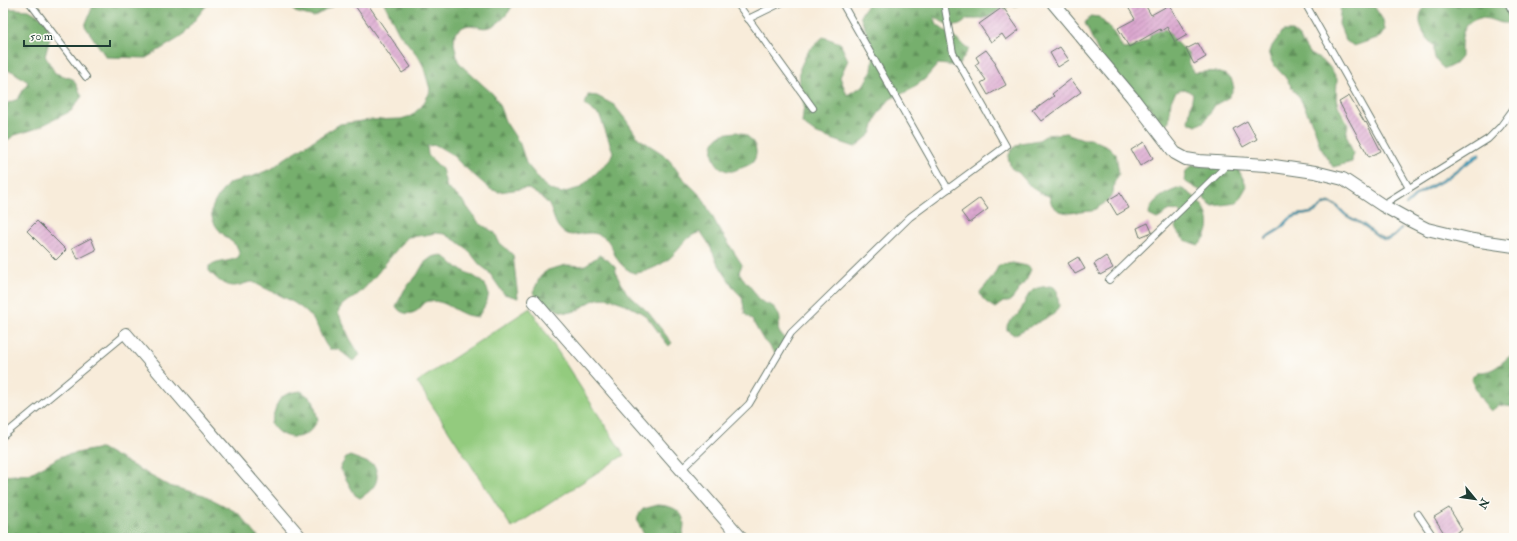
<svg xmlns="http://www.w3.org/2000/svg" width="1517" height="541" font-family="'IM FELL Double Pica',serif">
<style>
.forest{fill:url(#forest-firs);stroke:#4a7650}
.garden{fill:#93cb7e;stroke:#598459}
.water{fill:#49a8c8;stroke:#34727e}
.building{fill:url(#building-hatch)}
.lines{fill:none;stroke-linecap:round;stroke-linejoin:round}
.service-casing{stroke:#6b7a6e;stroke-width:8}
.minor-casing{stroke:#6b7a6e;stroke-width:14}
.service{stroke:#fff;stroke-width:6}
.minor{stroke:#fff;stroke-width:12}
</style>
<defs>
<pattern id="forest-firs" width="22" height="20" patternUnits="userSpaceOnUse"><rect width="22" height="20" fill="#76af6d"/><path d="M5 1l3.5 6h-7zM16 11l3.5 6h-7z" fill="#60905a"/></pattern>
<pattern id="building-hatch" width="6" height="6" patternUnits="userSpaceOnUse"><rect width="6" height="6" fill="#dca8d0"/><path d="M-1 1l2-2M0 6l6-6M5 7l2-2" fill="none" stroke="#b28aaa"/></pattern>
</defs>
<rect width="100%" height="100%" fill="#fdfcf7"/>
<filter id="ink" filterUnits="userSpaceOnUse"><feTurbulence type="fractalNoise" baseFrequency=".025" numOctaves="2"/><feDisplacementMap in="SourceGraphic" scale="8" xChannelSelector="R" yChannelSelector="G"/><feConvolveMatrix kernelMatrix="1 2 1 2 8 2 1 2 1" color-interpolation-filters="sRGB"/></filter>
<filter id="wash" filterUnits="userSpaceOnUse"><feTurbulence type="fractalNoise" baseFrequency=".012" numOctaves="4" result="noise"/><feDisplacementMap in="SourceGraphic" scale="16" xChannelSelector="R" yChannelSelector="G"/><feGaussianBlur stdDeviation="0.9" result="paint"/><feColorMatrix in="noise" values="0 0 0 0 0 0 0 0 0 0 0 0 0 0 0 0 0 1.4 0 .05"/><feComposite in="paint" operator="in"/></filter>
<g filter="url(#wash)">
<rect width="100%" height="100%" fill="#f8ecda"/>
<g class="forest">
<path d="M94 3H211L206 6 181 37 146 58 106 57 85 26Z"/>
<path d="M290 3H338L314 17 295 12Z"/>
<path d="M384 3H513C511 12 499 24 490 27 474 31 473 17 455 33L454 43 458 61 464 68 493 94 498 102 505 121 520 144 526 163 544 185 551 190 561 193 580 188 609 161 613 152 600 116 585 105 588 95 597 96 614 105 626 120 638 138 663 154 670 161 681 176 702 197 719 229 741 263 742 265 739 272C742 278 747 283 752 289 755 292 757 299 761 301 768 306 772 302 778 313 785 327 770 325 786 340L777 354 773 351 769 345 764 341 752 320 745 314 742 297 735 290 717 262 709 244 701 232C686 236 685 243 675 253 667 263 646 273 634 273 627 270 620 265 616 257 613 252 611 243 606 239 589 225 576 241 563 232 554 225 554 214 549 205 544 198 535 193 527 188L499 192 490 189 459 162 453 155 436 145 427 146 428 155 442 169 447 188 462 200 479 223 495 233 499 242 513 255 518 298 504 294 488 271 480 265 468 250 461 244 445 234 435 233 426 235 408 237C389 256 376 279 356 296 347 303 343 301 338 312L350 339 360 355 353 361 338 349H329C321 339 320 329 314 321 301 301 272 293 253 282 247 282 245 284 240 285 226 289 218 280 209 271V266C218 261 230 262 239 257 240 246 234 244 227 238 202 216 211 204 229 183L254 176 273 168 284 159 340 124 370 120 401 119 411 116 422 106 429 94 430 89 423 65 418 56 399 33Z"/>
<path d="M868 3H1021L1016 6 1011 5 1007 7 1001 15 991 16 982 19H967C957 32 944 24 934 16L937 25 969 49 958 66 938 64 925 79 908 91 890 99 878 114 871 134 855 147 817 134 802 123 804 105 799 86 800 68 808 51 823 37 840 43 848 60 840 77 847 95 863 86 872 70 874 52 860 16Z"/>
<path d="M1341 3H1372L1383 20 1385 30 1380 37 1354 46 1346 41 1339 24Z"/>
<path d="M1429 3H1500L1505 6 1514 7V21C1502 27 1495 19 1483 18 1481 17 1477 19 1474 20 1460 27 1461 43 1461 57L1455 64 1445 69C1435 62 1433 57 1434 46 1425 38 1417 25 1421 13 1422 10 1426 6 1429 3Z"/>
<path d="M3 8 29 10 46 20 50 38 45 56 55 73 73 79 82 96 71 111 35 129 15 135 3 143V105L18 99 28 82 12 71 3 70Z"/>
<path d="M1090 16 1099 17 1113 31 1123 49 1132 48 1149 39 1155 22 1170 33 1176 41 1189 55V65L1195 73C1209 71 1219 70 1231 78L1234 88 1229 97 1215 105 1205 121 1196 126 1188 122 1193 94 1185 89 1176 92 1171 100 1169 121 1162 128 1155 122C1154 111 1150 106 1140 100L1101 58 1085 23Z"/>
<path d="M1283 31H1292L1299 37 1309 53 1326 63 1332 70 1337 79 1336 99 1339 108 1348 125 1346 134 1353 153 1352 162 1333 167 1320 147 1315 129 1302 102 1285 77 1273 64 1269 55 1272 46Z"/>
<path d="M736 132C750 133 763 150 752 163 749 165 744 167 741 168 737 169 733 172 729 171 714 170 707 147 718 137 723 133 729 133 736 132Z"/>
<path d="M1066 133 1083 139H1092L1109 147 1116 154 1119 174 1114 183 1113 193 1108 201 1092 211 1069 213 1059 211 1052 205 1049 196 1040 193 1031 187 1019 173 1011 168 1008 157 1012 149 1020 143 1039 140 1047 135Z"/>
<path d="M1193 165 1238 169 1247 186 1237 203 1213 206 1205 200 1201 191 1184 181 1186 171Z"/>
<path d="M1180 188C1203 198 1220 224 1199 245 1188 242 1179 239 1175 227L1181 215 1179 211 1169 210 1161 217 1157 219 1149 215C1149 200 1168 192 1180 188Z"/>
<path d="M441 255C448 258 452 264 458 268 469 274 491 282 488 297 487 304 481 311 478 317 473 316 467 316 462 313 450 308 446 301 430 301 424 301 422 307 418 310 410 316 400 314 396 306L405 289 417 275 424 263 432 257Z"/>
<path d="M600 255 608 260 615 267 617 276 627 293 648 312 672 343 669 346C661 337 655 326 647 317 641 311 619 301 611 299 584 293 582 322 555 309 545 305 539 301 533 292L541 275 548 270 566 265 584 266Z"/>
<path d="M1013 263 1027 266 1031 269 1027 279 1012 299 1008 302H1003L995 308C989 304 981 300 980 292L992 278 999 265Z"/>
<path d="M1050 286 1054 287 1057 291 1059 306 1054 314 1014 335 1007 330C1006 320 1013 320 1019 313 1024 307 1025 297 1032 291 1036 287 1044 287 1050 286Z"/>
<path d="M1514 353V407L1499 405 1491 411C1482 402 1476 391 1471 379L1477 372C1495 373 1500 363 1514 353Z"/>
<path d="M301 391 313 400 318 420C315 425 312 430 306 434 294 441 277 436 271 423 278 402 276 394 301 391Z"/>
<path d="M101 448 169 486 204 495 238 513 259 538H3V476L29 474 62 456Z"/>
<path d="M350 456 374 465C382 481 373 490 360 498L355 495 341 470V466L346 458Z"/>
<path d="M658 505C680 506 689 517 681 538H644C643 524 630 523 643 509Z"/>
</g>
<path class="garden" d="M530 308 624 455 512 528 417 382Z"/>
<g class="water">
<path d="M1479 153 1480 156 1458 170 1447 179 1418 195 1406 206 1405 205C1419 189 1429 188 1446 177 1457 169 1467 160 1479 153Z"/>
<path d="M1329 202 1338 206 1347 215 1365 225 1377 235 1383 238 1386 239 1393 236 1401 228 1402 229C1386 249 1381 238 1365 227 1359 222 1352 220 1346 216 1341 213 1338 206 1332 204 1323 202 1322 209 1316 212 1310 215 1302 215 1295 217 1287 221 1287 224 1281 229 1276 233 1270 235 1266 239L1265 238C1270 233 1276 231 1281 227 1286 222 1287 218 1295 215 1301 213 1308 214 1314 211 1321 208 1321 204 1329 202Z"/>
</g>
<g id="blocks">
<g class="building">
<path d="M353 3H367L411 67 402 73Z"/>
<path d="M1135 3H1144L1151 15 1169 5 1187 35 1175 42 1167 27 1161 31 1160 29 1129 47 1118 28 1135 19 1128 7Z"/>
<path d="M1003 7 1019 30 1006 40 1002 34 991 42 979 24Z"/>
<path d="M1198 43 1206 57 1194 64 1186 49Z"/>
<path d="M1060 47 1069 60 1058 67 1050 53Z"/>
<path d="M986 50 996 63 995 64 1006 85 988 95 981 83 986 80 975 65 979 62 976 57Z"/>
<path d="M1071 79 1081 92 1041 121 1033 111 1054 96 1052 94Z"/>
<path d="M1349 96 1365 123 1366 122 1381 151 1369 157 1339 102Z"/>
<path d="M1247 121 1257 139 1243 147 1233 129Z"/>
<path d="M1144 142 1153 158 1140 166 1131 150Z"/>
<path d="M1120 193 1129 208 1117 215 1108 200Z"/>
<path d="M980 198 988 209 969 223 961 212Z"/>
<path d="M37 221 66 250 56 260 27 231Z"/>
<path d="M1148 223 1152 232 1140 237 1137 228Z"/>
<path d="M91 238 96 250 78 259 72 248Z"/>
<path d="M1106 256 1113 268 1100 275 1094 264Z"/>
<path d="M1078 257 1085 269 1075 274 1068 263Z"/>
<path d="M1449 508 1462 529 1447 538 1434 517Z"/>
</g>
</g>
</g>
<g filter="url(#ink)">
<use href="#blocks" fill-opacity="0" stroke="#6b7a6e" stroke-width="1"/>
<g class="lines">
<defs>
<g id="service">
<path d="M30 3 86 77"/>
<path d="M737 3 813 108"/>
<path d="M842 3 948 189"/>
<path d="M1305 3 1409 188"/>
<path d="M1508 3 1514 15"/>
<path d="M748 19 781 3"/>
<path d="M1382 205 1488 139 1500 127 1514 108"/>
<path d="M1109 280 1228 164"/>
<path d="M3 436 126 334"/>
<path d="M682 469 749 404 791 333 910 217 1006 146 953 53 944 3"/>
<path d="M1418 514 1434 538"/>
</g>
<g id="minor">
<path d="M1053 3 1132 97 1175 153 1186 159 1199 161 1267 165 1315 172 1343 179 1382 205 1411 221 1427 229 1473 240 1514 246"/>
<path d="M534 301 741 538"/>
<path d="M126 334 301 538"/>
</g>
</defs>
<use href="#service" class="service-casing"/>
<use href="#minor" class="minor-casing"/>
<use href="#service" class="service"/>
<use href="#minor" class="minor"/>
</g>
</g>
<rect width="1517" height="541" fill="none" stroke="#fdfcf7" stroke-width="16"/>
<g transform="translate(1475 499) rotate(119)" stroke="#fdfcf7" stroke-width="3" paint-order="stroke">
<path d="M0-3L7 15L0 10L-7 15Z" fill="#1f3d34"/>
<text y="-6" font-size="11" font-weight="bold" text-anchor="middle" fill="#1f3d34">N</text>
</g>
<path d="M24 40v6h86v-6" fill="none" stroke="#1f3d34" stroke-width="2"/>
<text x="30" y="40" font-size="12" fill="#1f3d34" stroke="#fdfcf7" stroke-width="3" paint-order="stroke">50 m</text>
</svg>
